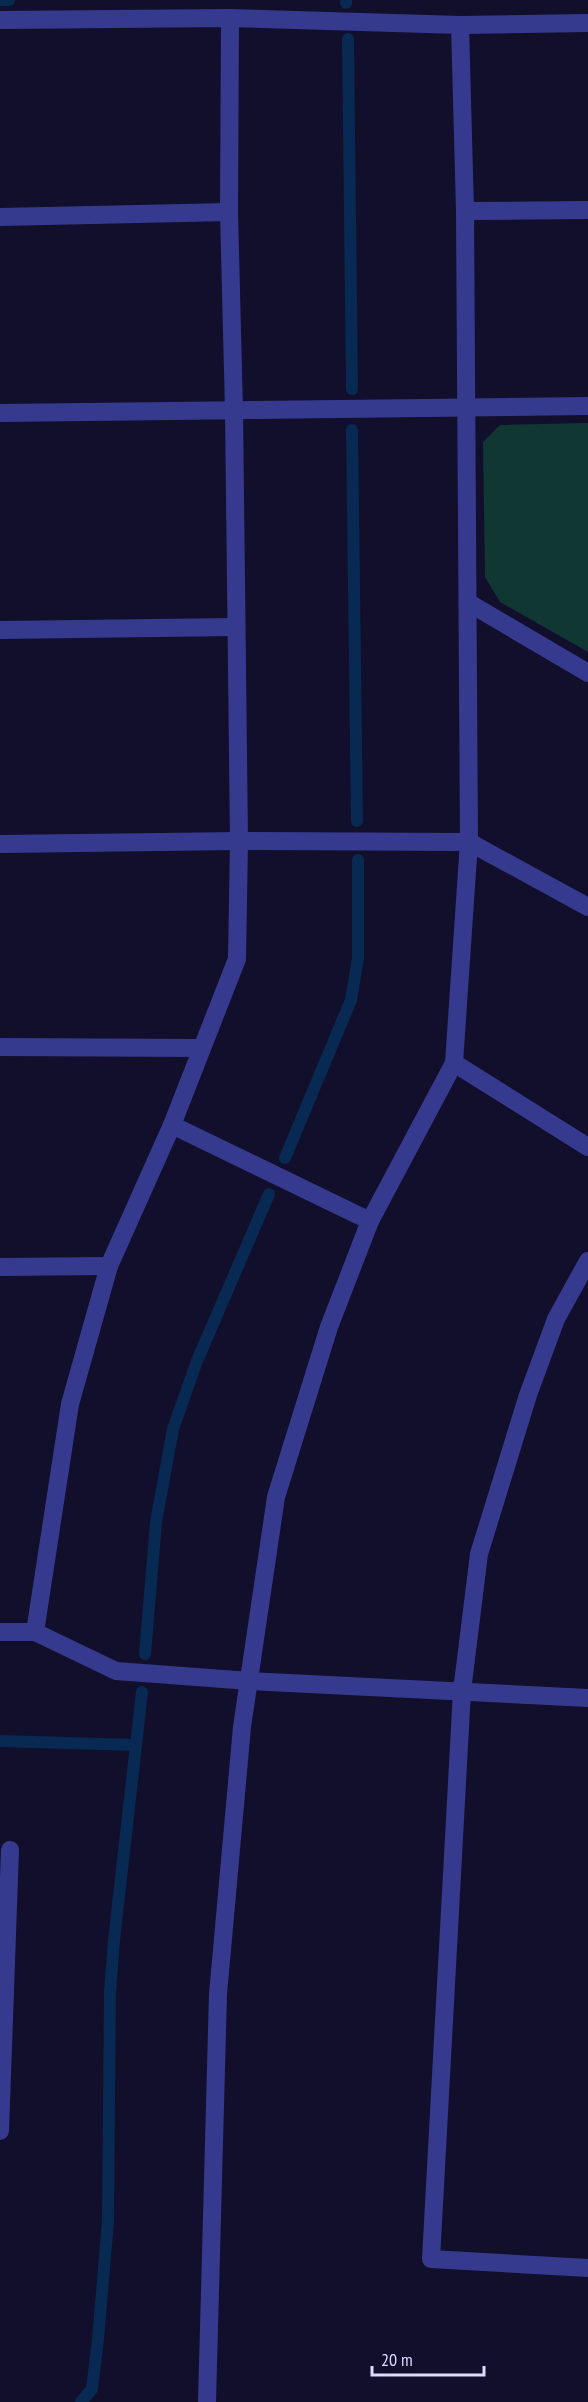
<svg xmlns="http://www.w3.org/2000/svg" width="588" height="2402" font-family="'PT Sans Narrow',sans-serif">
<style>
.green{fill:#113733}
.lines{fill:none;stroke-linecap:round;stroke-linejoin:round}
.stream{stroke:#082952;stroke-width:12}
.minor{stroke:#363a8f;stroke-width:18}
</style>
<rect width="100%" height="100%" fill="#120f2c"/>
<path class="green" d="M588 423V652L500 602 485 577 483 442 500 425Z"/>
<g class="lines">
<g class="stream">
<path d="M0 0H9"/>
<path d="M346 0V3"/>
<path d="M348 39 352 389"/>
<path d="M352 430 357 821"/>
<path d="M285 1158 351 1000 358 958V860"/>
<path d="M145 1654 156 1522 173 1429 197 1361 269 1194"/>
<path d="M0 1741 136 1745"/>
<path d="M81 2402 92 2389 98 2339 108 2221 110 1992 114 1940 142 1692"/>
</g>
<g class="minor">
<path d="M0 20 230 18 460 25 588 23"/>
<path d="M465 211 588 210"/>
<path d="M0 217 229 212"/>
<path d="M0 413 588 406"/>
<path d="M469 603 588 673"/>
<path d="M0 630 235 627"/>
<path d="M0 844 239 841 469 842 588 907"/>
<path d="M0 1047 201 1048"/>
<path d="M454 1063 588 1147"/>
<path d="M172 1125 370 1221"/>
<path d="M588 1261 556 1319 528 1395 479 1554 462 1691 431 2259 588 2268"/>
<path d="M0 1267 109 1266"/>
<path d="M0 1632H35L116 1671 250 1681 588 1698"/>
<path d="M35 1632 70 1404 109 1266 172 1125 237 959 239 841 234 410 229 212 230 18"/>
<path d="M0 2131 10 1850"/>
<path d="M207 2402 218 1994 242 1727 276 1497 329 1327 370 1221 454 1063 469 842 465 211 460 25"/>
</g>
</g>
<path d="M372 2366v9h112v-9" fill="none" stroke="#dbdaff" stroke-width="3"/>
<text x="381" y="2366" font-size="18" fill="#dbdaff" stroke="#120f2c" stroke-width="4.5" paint-order="stroke">20 m</text>
</svg>
